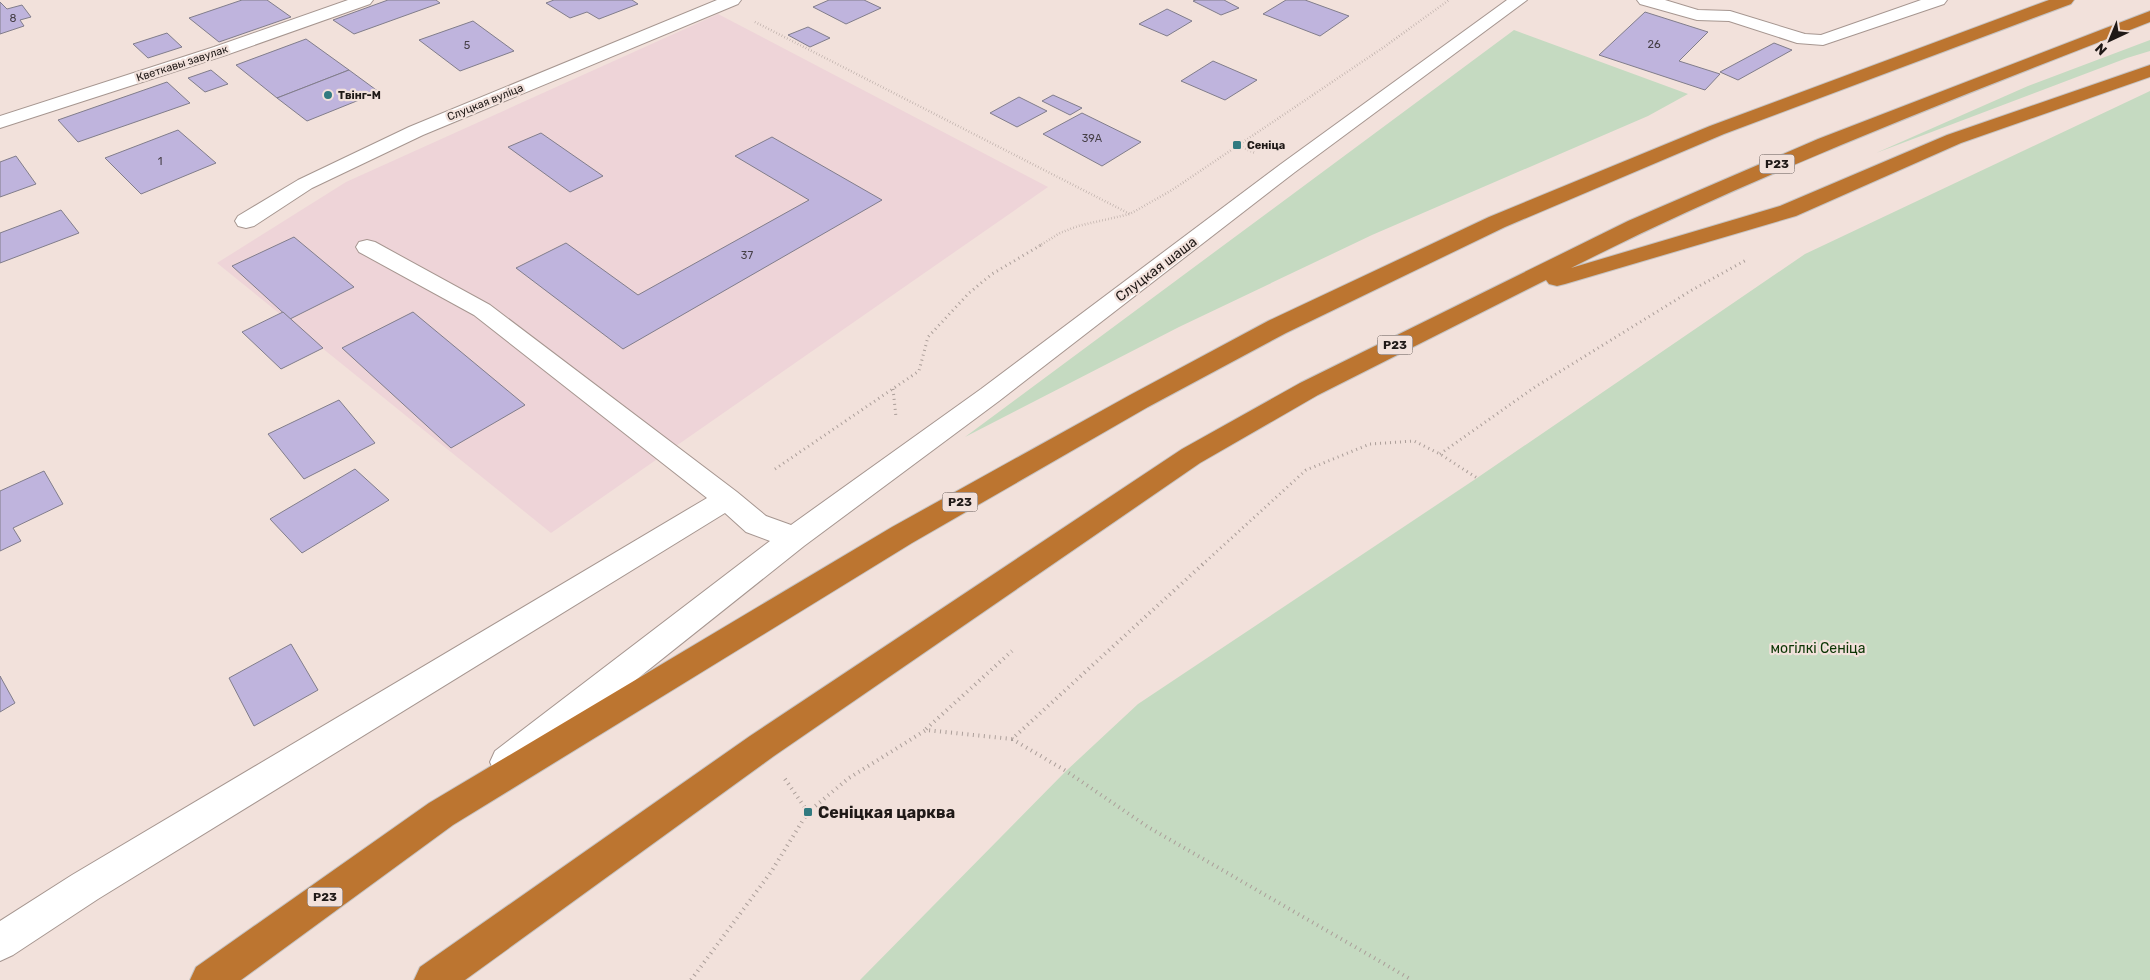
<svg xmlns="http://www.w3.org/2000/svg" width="2150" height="980" font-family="Rubik,sans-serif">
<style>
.education{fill:#eed4d8}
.green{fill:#c5dac1}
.building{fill:#bfb4dd;stroke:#817d8b}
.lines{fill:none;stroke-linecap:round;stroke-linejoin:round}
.minor-casing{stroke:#a69690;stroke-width:2}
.highway-casing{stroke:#c5c3c3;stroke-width:2}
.path-far2{stroke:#ab9e99;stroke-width:2.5;stroke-dasharray:0.5 2.5;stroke-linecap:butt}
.path-far1{stroke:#ab9e99;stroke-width:3;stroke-dasharray:1 4;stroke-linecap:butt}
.path{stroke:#ab9e99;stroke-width:4;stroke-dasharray:1 4.5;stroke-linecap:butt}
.minor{fill:#fff;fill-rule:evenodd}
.highway{fill:#bc7530;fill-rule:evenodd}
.poi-dot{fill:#317a80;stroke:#f2e1db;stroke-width:2}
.labels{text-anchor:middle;stroke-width:4.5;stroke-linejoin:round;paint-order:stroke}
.number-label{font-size:11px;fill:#474048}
.far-street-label{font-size:11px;fill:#1f1917;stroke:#f2e1db}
.far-poi-label{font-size:11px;font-weight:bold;fill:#1f1917;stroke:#f2e1db;text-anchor:start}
.shield{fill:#f2e1db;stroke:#5e5552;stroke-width:1}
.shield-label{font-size:12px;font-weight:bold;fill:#1f1917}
.street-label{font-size:14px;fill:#1f1917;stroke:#f2e1db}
.park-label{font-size:14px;fill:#0b3504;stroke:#f2e1db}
.near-poi-label{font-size:16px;font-weight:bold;fill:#1f1917;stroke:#f2e1db;text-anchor:start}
</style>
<rect width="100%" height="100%" fill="#f2e1db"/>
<path class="education" d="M718 14 1048 187 551 533 217 263 346 182Z"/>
<g class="green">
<path d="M1514 30 1688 94 1648 116 1372 235 1179 327 965 437Z"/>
<path d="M2150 40V51L2127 58 1876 153 2028 86Z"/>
<path d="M2150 91V980H860L1066 771 1138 704 1477 478 1805 254Z"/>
</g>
<g class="building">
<path d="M242 0H267L291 17 219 42 189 18Z"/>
<path d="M388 0H436L440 3 354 34 333 20Z"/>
<path d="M554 0H632L638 4 599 19 587 12 570 18 546 3Z"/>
<path d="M829 0H864L881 8 846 24 813 7Z"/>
<path d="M1196 0H1224L1239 8 1221 15 1193 1Z"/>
<path d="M1286 0H1305L1349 16 1320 36 1263 14Z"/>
<path d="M0 2 7 9 22 5 31 17 20 20 24 26 0 34Z"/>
<path d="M1167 9 1192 21 1167 36 1139 24Z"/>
<path d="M1645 12 1708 32 1679 61 1720 74 1705 90 1599 55Z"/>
<path d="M473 21 514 51 460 71 419 40Z"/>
<path d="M808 27 830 38 810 47 788 35Z"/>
<path d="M167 33 182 47 148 58 133 44Z"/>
<path d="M306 39 349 70 277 98 236 65Z"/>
<path d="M1774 43 1792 50 1738 80 1720 72Z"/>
<path d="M1213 61 1257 80 1225 100 1181 81Z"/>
<path d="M211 70 228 84 205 92 188 78Z"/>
<path d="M349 70 379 92 307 121 277 98Z"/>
<path d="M167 82 190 103 78 142 58 120Z"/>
<path d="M1053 95 1082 108 1070 115 1042 101Z"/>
<path d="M1019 97 1047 111 1017 127 990 113Z"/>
<path d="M1082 113 1141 142 1102 166 1043 134Z"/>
<path d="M178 130 216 163 141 194 105 158Z"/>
<path d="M541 133 603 176 570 192 508 147Z"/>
<path d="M772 137 882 200 623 349 516 268 566 243 638 295 809 200 735 156Z"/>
<path d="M16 156 36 184 0 197V162Z"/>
<path d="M61 210 79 233 0 263V233Z"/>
<path d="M294 237 354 287 290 319 232 266Z"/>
<path d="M283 312 323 348 281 369 242 332Z"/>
<path d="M413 312 525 405 451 448 342 348Z"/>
<path d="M339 400 375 443 304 479 268 434Z"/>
<path d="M355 469 389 500 302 553 270 519Z"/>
<path d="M44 471 63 504 13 528 21 541 0 551V491Z"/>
<path d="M291 644 318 690 254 726 229 678Z"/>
<path d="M0 676 15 703 0 712Z"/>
</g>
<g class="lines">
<defs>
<g id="minor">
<path d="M348 0H373L370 4 226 55 0 128V116L214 47Z"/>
<path d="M717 0H741L738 4 423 135 312 188 254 226 246 228 238 226 235 221 238 216 298 180 409 127Z"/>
<path d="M1507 0H1527L1295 172 999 401 804 546 519 773 507 777 495 773 490 762 495 751 770 541 746 532 725 513 98 899 13 955 0 961V921L72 875 707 498 474 315 359 252 356 247 359 242 367 240 375 242 490 305 737 492 766 516 791 525 981 389 1281 164Z"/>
<path d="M1637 0H1665L1698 10 1730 11 1805 34 1821 35 1921 0H1947L1944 4 1823 45 1797 43 1729 21 1697 20 1640 4Z"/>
</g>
<g id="highway">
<path d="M2049 0H2074L2071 4 1724 134 1505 227 1286 333 1148 407 912 543 453 825 241 980H190L196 967 429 803 892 527 1130 395 1268 321 1489 217 1710 126Z"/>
<path d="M2150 11V22C1955 99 1758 173 1571 268L1780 206 1947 135 2150 65V77L1961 143 1796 216 1565 284 1557 286 1549 284 1546 280 1318 395 1200 463 774 756 465 980H414L420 967 750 736 1182 449 1300 383 1628 221 1818 139Z"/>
</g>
</defs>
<use href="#minor" class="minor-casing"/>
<use href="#highway" class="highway-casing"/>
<g class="path-far2">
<path d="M755 22 1130 214"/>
<path d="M1237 145 1255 153"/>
<path d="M1039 246 1060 233 1078 226 1130 214 1172 190 1384 47 1449 0"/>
</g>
<g class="path-far1">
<path d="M893 389 896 417"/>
<path d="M1440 454 1535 387 1692 290 1748 259"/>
<path d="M775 469 919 371 928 337 969 293 992 274 1041 245"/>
<path d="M1202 565 1306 470 1370 444 1414 441 1440 454 1477 478"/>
</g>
<g class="path">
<path d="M926 729 1012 651"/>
<path d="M1012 739 1066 771 1148 827 1412 980"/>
<path d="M785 779 808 812"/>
<path d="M691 980 771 872 808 812 849 778 926 730 1012 739 1203 564"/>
</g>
<use href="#minor" class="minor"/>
<use href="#highway" class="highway"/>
</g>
<g class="poi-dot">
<circle cx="328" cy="95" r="5"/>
<rect x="1232" y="140" width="10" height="10" rx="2.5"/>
<rect x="803" y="807" width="10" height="10" rx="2.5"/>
</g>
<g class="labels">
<g class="number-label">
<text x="13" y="22">8</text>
<text x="1654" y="48">26</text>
<text x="467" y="49">5</text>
<text x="1092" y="142">39А</text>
<text x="160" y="165">1</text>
<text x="747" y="259">37</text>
</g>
<g class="far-street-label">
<text transform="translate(182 63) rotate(-18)" y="4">Кветкавы завулак</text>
<text transform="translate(485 102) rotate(-22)" y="4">Слуцкая вуліца</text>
</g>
<g class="far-poi-label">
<text x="338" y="99">Твінг-М</text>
<text x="1247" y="149">Сеніца</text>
</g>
<g class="shield">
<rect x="1759.5" y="154.5" width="35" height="19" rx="4"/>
<rect x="1377.5" y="335.5" width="35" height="19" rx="4"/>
<rect x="942.5" y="492.5" width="35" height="19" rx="4"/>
<rect x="307.5" y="887.5" width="35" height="19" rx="4"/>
</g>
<g class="shield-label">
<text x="1777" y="168">Р23</text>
<text x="1395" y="349">Р23</text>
<text x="960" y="506">Р23</text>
<text x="325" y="901">Р23</text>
</g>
<g class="street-label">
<text transform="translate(1156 269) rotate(-37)" y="5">Слуцкая шаша</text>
</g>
<g class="park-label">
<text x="1818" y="653">могілкі Сеніца</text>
</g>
<g class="near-poi-label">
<text x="818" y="818">Сеніцкая царква</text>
</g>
</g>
<g transform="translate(2110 40) rotate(224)" stroke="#f2e1db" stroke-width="4" paint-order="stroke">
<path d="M0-4L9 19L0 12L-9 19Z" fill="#1f1917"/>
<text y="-8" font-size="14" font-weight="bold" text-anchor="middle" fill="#1f1917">N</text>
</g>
</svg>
